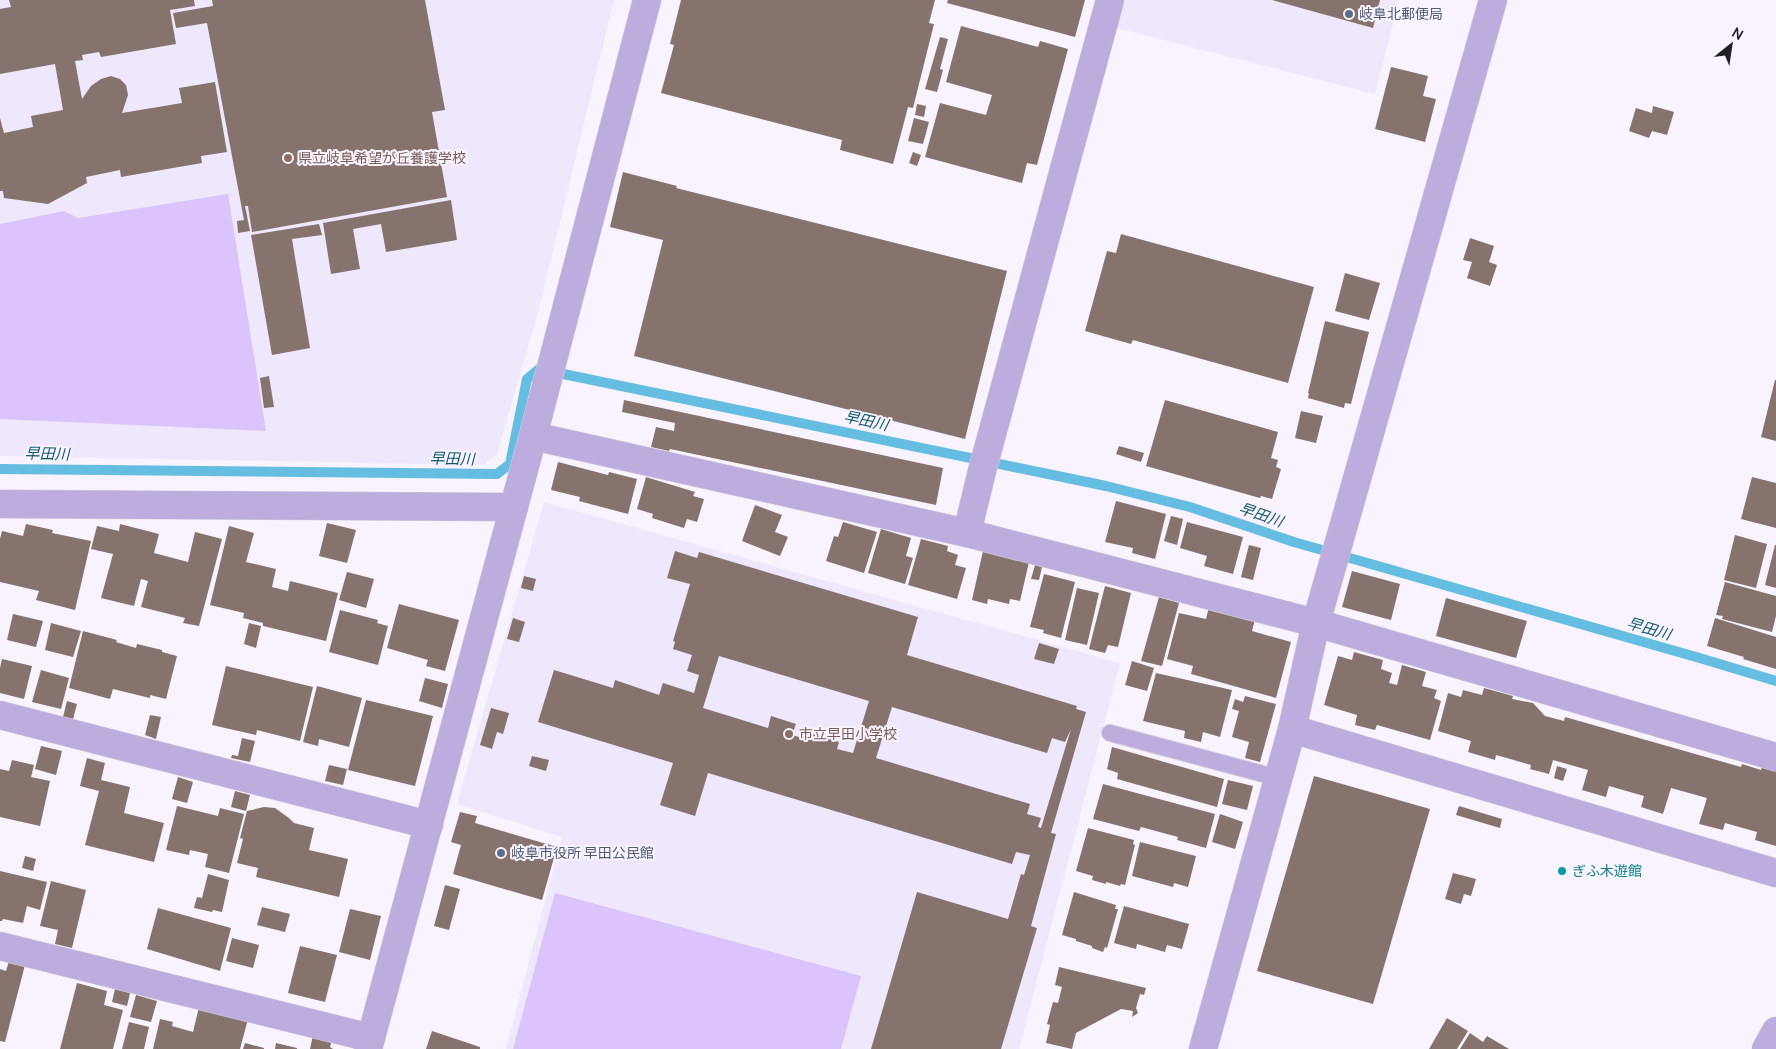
<svg xmlns="http://www.w3.org/2000/svg" width="1776" height="1049" font-family="Manrope,'Noto Sans JP',sans-serif">
<style>
.built{fill:#efe7fc}
.green{fill:#dbc3fb}
.lines{fill:none;stroke-linecap:round;stroke-linejoin:round}
.stream{stroke:#65bee1;stroke-width:10}
.building{fill:#86736d;fill-rule:evenodd}
.lane-casing{stroke:#d6d1db;stroke-width:18}
.street-casing{stroke:#d6d1db;stroke-width:29}
.lane{stroke:#bcadde;stroke-width:16}
.street{stroke:#bcadde;stroke-width:28}
.service-dot{fill:#5c6f8a;stroke:#f8f3fe;stroke-width:2}
.education-dot{fill:#8d6e63;stroke:#f8f3fe;stroke-width:2}
.culture-dot{fill:#0f9aa8;stroke:#f8f3fe;stroke-width:2}
.labels{text-anchor:middle;stroke-width:4;stroke-linejoin:round;paint-order:stroke}
.service-label{font-size:14px;fill:#4e5e75;stroke:#f8f3fe;text-anchor:start}
.education-label{font-size:14px;fill:#785e54;stroke:#f8f3fe;text-anchor:start}
.culture-label{font-size:14px;fill:#0d838f;stroke:#f8f3fe;text-anchor:start}
.water-label{font-size:15px;font-style:italic;fill:#0e5870;stroke:#f8f3fe}
</style>
<rect width="100%" height="100%" fill="#f8f3fe"/>
<g class="built">
<path d="M0 0H614L537 316 497 454 484 465 0 456Z"/>
<path d="M1125 0H1399L1375 94 1117 28Z"/>
<path d="M544 502 1120 663 1019 1049H506L562 837 457 804Z"/>
</g>
<g class="green">
<path d="M228 194 266 431 0 419V224L64 211 78 218Z"/>
<path d="M555 893 861 976 841 1049H513Z"/>
</g>
<g class="lines">
<path class="stream" d="M0 469 497 474 510 464 527 379 539 369 1106 486 1190 507 1294 542 1703 659 1776 681"/>
</g>
<g class="building">
<path d="M9 0H194L195 6 170 10 176 44 101 57 99 52 82 55 83 60 75 61 82 99 91 86 101 79 111 76 120 79 126 85 128 95 122 113 182 103 179 88 215 82 227 152 201 156 202 163 121 177 120 170 86 177 87 183 48 204 4 198 3 191H0V118L4 133 33 127 31 116 63 110 55 64 0 74V9L11 7Z"/>
<path d="M212 0H425L445 110 432 112 447 197 252 232 248 206H245L250 231 238 233 237 221 244 220 207 23 176 28 173 13 213 6Z"/>
<path d="M681 0H935L929 23 934 24 913 108 908 107 893 164 840 150 842 140 661 93 674 45 670 44Z"/>
<path d="M948 0H1085L1075 37 947 3Z"/>
<path d="M1272 0H1380L1373 28Z"/>
<path d="M961 26 1038 47 1040 41 1068 49 1037 165 1027 163 1022 183 925 157 940 103 986 115 992 95 946 82Z"/>
<path d="M940 37 948 39 940 69 943 70 937 92 925 89Z"/>
<path d="M1391 67 1428 76 1423 96 1436 99 1425 142 1375 129Z"/>
<path d="M917 104 926 106 924 117 915 115Z"/>
<path d="M1653 106 1674 112 1667 135 1652 131 1649 138 1629 131 1636 108 1652 113Z"/>
<path d="M914 118 929 122 923 144 908 141Z"/>
<path d="M913 152 921 155 917 166 909 163Z"/>
<path d="M623 172 677 186 676 188 1007 271 965 439 634 356 663 240 610 227Z"/>
<path d="M451 200 457 240 386 252 381 224 353 229 360 269 331 274 323 223Z"/>
<path d="M319 224 322 235 292 239 310 348 272 355 251 235Z"/>
<path d="M1121 234 1314 287 1288 383 1133 340 1131 344 1085 331 1107 251 1116 253Z"/>
<path d="M1470 238 1494 246 1489 262 1497 265 1490 286 1467 278 1472 262 1463 260Z"/>
<path d="M1345 273 1380 283 1369 320 1335 311Z"/>
<path d="M1325 321 1369 332 1351 404 1345 403 1344 408 1308 398 1309 393H1308Z"/>
<path d="M269 376 274 407 264 408 260 378Z"/>
<path d="M1775 380H1776V441L1761 437Z"/>
<path d="M624 400 943 468 936 505 670 449 669 451 651 447 656 427 674 431 675 423 622 412Z"/>
<path d="M1165 400 1278 432 1271 458 1278 460 1276 467 1281 469 1272 499 1261 496 1260 498 1146 466Z"/>
<path d="M1301 411 1323 416 1316 443 1295 438Z"/>
<path d="M1119 446 1144 453 1141 462 1116 454Z"/>
<path d="M558 462 608 475 609 472 637 479 628 514 579 501 580 497 551 490Z"/>
<path d="M646 477 695 492 693 496 704 499 697 522 687 519 684 528 652 518 653 514 637 509Z"/>
<path d="M1752 477 1776 483V528L1741 519Z"/>
<path d="M1116 501 1166 514 1155 559 1132 553 1133 548 1105 542Z"/>
<path d="M755 505 782 515 775 532 788 537 780 556 742 541Z"/>
<path d="M1171 516 1183 519 1177 545 1164 541Z"/>
<path d="M843 522 877 532 864 573 826 561 834 536 838 537Z"/>
<path d="M1187 522 1243 537 1233 574 1204 566 1207 556 1180 548Z"/>
<path d="M327 523 356 530 347 563 319 556Z"/>
<path d="M26 524 53 530 52 533 91 541 75 610 36 600 39 591 0 582V539L2 531 23 536Z"/>
<path d="M120 524 159 534 154 553 188 562 195 532 222 539 199 626 183 623 185 618 141 607 148 581 141 579 134 606 101 598 113 554 91 549 97 526 119 531Z"/>
<path d="M229 526 254 533 246 562 276 569 272 587 288 591 290 581 338 593 326 641 263 626V623L243 618 244 613 210 605Z"/>
<path d="M881 529 911 538 906 556 913 558 905 584 868 573Z"/>
<path d="M1735 535 1767 544 1756 588 1724 580Z"/>
<path d="M921 539 948 546 947 551 958 555 955 565 966 568 957 599 908 585Z"/>
<path d="M1249 545 1261 548 1253 580 1241 577Z"/>
<path d="M1775 545H1776V588L1765 585Z"/>
<path d="M675 551 697 558 699 552 918 617 907 655 1077 706 1076 709 1086 712 1051 833 1056 834 1031 926 1037 928 1001 1049H871L917 892 1008 919 1021 874 1024 875 1030 855 1016 852 1012 864 708 773 695 816 660 805 673 763 538 722 554 670 613 688 615 680 659 695 663 683 694 693 699 675 687 671 692 655 673 649 675 642 673 641 690 584 667 578ZM719 656 869 701 853 753 837 749 839 742 808 733 806 739 792 735 796 724 771 716 768 728 703 708ZM892 707 1047 753 1052 738 1065 742 1071 729 1041 828 1038 827 1041 818 1027 814 1030 804 876 758Z"/>
<path d="M983 551 1029 562 1020 601 1010 599 1009 604 988 599 987 604 972 600Z"/>
<path d="M1035 565 1042 567 1039 580 1031 579Z"/>
<path d="M1352 571 1400 584 1391 620 1342 607Z"/>
<path d="M347 572 374 579 366 608 339 600Z"/>
<path d="M1044 574 1075 582 1061 638 1043 633 1044 630 1030 627Z"/>
<path d="M524 576 536 579 533 591 521 588Z"/>
<path d="M1725 582 1776 596V616L1772 632 1722 619 1723 616 1716 615Z"/>
<path d="M1105 586 1131 593 1118 647 1108 645 1105 653 1089 649Z"/>
<path d="M1077 588 1099 593 1087 645 1065 640Z"/>
<path d="M1159 597 1179 603 1162 666 1141 661Z"/>
<path d="M1446 598 1527 621 1516 658 1436 636Z"/>
<path d="M399 604 459 620 445 671 426 666 428 660 387 648Z"/>
<path d="M1209 607 1255 619 1252 631 1291 642 1276 698 1191 674 1193 666 1167 659 1179 613 1206 619Z"/>
<path d="M340 610 378 620 377 623 388 626 378 665 329 652Z"/>
<path d="M13 614 43 621 36 647 7 640Z"/>
<path d="M513 618 525 622 519 642 507 639Z"/>
<path d="M1715 618 1776 637V669L1743 659 1744 657 1707 646Z"/>
<path d="M51 623 81 631 73 657 45 650Z"/>
<path d="M249 623 261 626 256 648 244 644Z"/>
<path d="M83 631 117 640 116 642 136 648 137 644 162 650V652L177 656 166 699 150 695V698L113 689 110 699 69 688Z"/>
<path d="M1039 643 1059 649 1054 664 1034 659Z"/>
<path d="M1354 652 1383 660 1381 669 1392 673 1389 683 1397 685 1402 665 1426 672 1422 686 1437 690 1434 698 1441 701 1430 740 1377 725 1375 730 1355 725 1357 715 1324 705 1338 656 1352 660Z"/>
<path d="M2 659 32 666 24 699 0 693V668Z"/>
<path d="M1132 661 1154 668 1147 691 1125 685Z"/>
<path d="M226 666 313 687 300 741 257 730 256 735 212 725Z"/>
<path d="M41 670 69 678 61 709 32 702Z"/>
<path d="M1156 673 1232 690 1220 737 1203 732 1201 742 1184 738 1185 731 1143 721Z"/>
<path d="M425 678 448 684 442 708 419 701Z"/>
<path d="M317 686 362 698 349 747 319 739 318 746 303 742Z"/>
<path d="M1484 688 1513 696 1512 699 1533 703 1545 716 1564 721 1565 717 1741 767 1742 764 1761 770 1762 766 1776 770V846L1755 840 1757 832 1725 823 1723 830 1699 824 1707 798 1671 788 1663 814 1641 807 1644 796 1609 786 1606 797 1582 790 1588 770 1553 760 1549 774 1530 769 1531 765 1496 755 1495 760 1468 752 1471 741 1438 731 1448 693 1461 697 1463 690 1482 695Z"/>
<path d="M1245 696 1276 704 1260 762 1245 758 1249 742 1232 737 1239 711 1232 709 1235 699 1243 702Z"/>
<path d="M366 700 433 716 415 786 348 770Z"/>
<path d="M67 701 77 704 73 719 63 717Z"/>
<path d="M491 708 509 713 503 734 497 732 492 749 480 745Z"/>
<path d="M150 715 161 717 156 739 145 735Z"/>
<path d="M242 738 255 741 250 762 231 758 232 755 238 756Z"/>
<path d="M41 746 62 751 56 775 35 769Z"/>
<path d="M1112 747 1224 779 1217 807 1117 779 1118 773 1107 769Z"/>
<path d="M532 756 549 760 546 771 529 766Z"/>
<path d="M87 758 105 763 101 780 130 787 124 813 164 823 154 862 85 845 99 791 80 786Z"/>
<path d="M12 760 34 765 31 777 50 781 40 826 0 817V769L9 771Z"/>
<path d="M329 765 347 769 343 785 325 781Z"/>
<path d="M1557 766 1567 769 1563 781 1554 778Z"/>
<path d="M1314 776 1430 809 1373 1004 1257 971Z"/>
<path d="M178 777 193 782 187 803 172 799Z"/>
<path d="M1228 780 1253 786 1247 810 1222 804Z"/>
<path d="M1103 784 1215 814 1206 848 1177 840 1178 837 1141 827 1139 831 1093 819Z"/>
<path d="M235 791 250 795 246 811 231 807Z"/>
<path d="M177 806 218 816 220 808 244 814 229 873 205 867 208 854 190 850 189 855 166 850Z"/>
<path d="M1459 806 1502 819 1500 828 1456 815Z"/>
<path d="M264 807 275 808 289 818 294 823 314 828 309 850 348 859 339 897 256 877 258 868 237 863 243 839 240 838 247 811Z"/>
<path d="M460 812 477 816 475 823 557 847 542 900 453 874 461 845 451 842Z"/>
<path d="M1220 814 1243 822 1235 849 1212 842Z"/>
<path d="M1088 828 1134 840 1133 844 1135 845 1125 885 1121 884 1120 886 1106 882V884L1092 880 1093 876 1076 871Z"/>
<path d="M1140 842 1196 856 1188 887 1174 883 1173 887 1132 876Z"/>
<path d="M25 856 36 859 33 871 22 868Z"/>
<path d="M0 871 47 882 40 910 27 906 23 923 3 919 2 921H0Z"/>
<path d="M1453 873 1476 879 1471 896 1464 894 1461 904 1445 899Z"/>
<path d="M208 874 229 880 222 912 213 910 212 912 194 908 197 897 202 898Z"/>
<path d="M51 881 86 890 72 948 55 944 58 930 40 926Z"/>
<path d="M445 885 460 889 449 930 434 926Z"/>
<path d="M1074 892 1116 905 1115 909H1118L1107 948 1105 947 1103 952 1092 948V946L1076 941V939L1062 935Z"/>
<path d="M1124 906 1189 924 1182 949 1167 945 1165 952 1137 944 1136 949 1114 943Z"/>
<path d="M262 907 290 914 285 932 257 925Z"/>
<path d="M158 908 231 928 220 971 147 949Z"/>
<path d="M350 909 381 916 370 960 339 952Z"/>
<path d="M232 938 259 945 253 968 226 961Z"/>
<path d="M300 946 337 955 325 1002 288 993Z"/>
<path d="M9 961 25 965 5 1042 0 1041V969L6 971Z"/>
<path d="M1059 967 1146 988 1144 995 1140 994 1136 1008 1138 1013 1132 1017 1133 1011 1121 1009 1076 1033 1072 1049 1046 1043 1050 1025 1047 1024 1053 1002 1058 1003 1062 987 1055 985Z"/>
<path d="M77 983 107 991 104 1005 123 1010 113 1049H60Z"/>
<path d="M115 989 130 993 127 1006 112 1002Z"/>
<path d="M136 995 157 1001 151 1022 130 1017Z"/>
<path d="M199 1007 248 1019 240 1049H153L160 1019 173 1022 172 1026 193 1032Z"/>
<path d="M1447 1018 1468 1031 1457 1049H1429Z"/>
<path d="M129 1022 149 1027 144 1049H122Z"/>
<path d="M432 1031 480 1047V1049H426Z"/>
<path d="M1470 1033 1483 1042 1487 1036 1509 1049H1460Z"/>
<path d="M313 1035 332 1040 330 1047 333 1049H310Z"/>
<path d="M245 1043 264 1048V1049H243Z"/>
<path d="M276 1043 297 1048V1049H275Z"/>
</g>
<g class="lines">
<defs>
<path id="lane" d="M1110 733 1278 778"/>
<g id="street">
<path d="M1110 0 982 471 967 533 1316 623 1776 757"/>
<path d="M533 436 967 533"/>
<path d="M0 504 514 507"/>
<path d="M0 715 429 825"/>
<path d="M1292 729 1776 873"/>
<path d="M0 946 371 1038"/>
<path d="M368 1049 533 436 647 0"/>
<path d="M1203 1049 1292 729 1316 623 1493 0"/>
<path d="M1766 1049 1776 1031"/>
</g>
</defs>
<use href="#lane" class="lane-casing"/>
<use href="#street" class="street-casing"/>
<use href="#lane" class="lane"/>
<use href="#street" class="street"/>
</g>
<g class="service-dot">
<circle cx="1349" cy="14" r="5"/>
<circle cx="501" cy="853" r="5"/>
</g>
<g class="education-dot">
<circle cx="288" cy="158" r="5"/>
<circle cx="789" cy="734" r="5"/>
</g>
<circle class="culture-dot" cx="1562" cy="871" r="5"/>
<g class="labels">
<g class="service-label">
<text x="1359" y="19">岐阜北郵便局</text>
<text x="511" y="858">岐阜市役所 早田公民館</text>
</g>
<g class="education-label">
<text x="298" y="163">県立岐阜希望が丘養護学校</text>
<text x="799" y="739">市立早田小学校</text>
</g>
<g class="culture-label">
<text x="1572" y="876">ぎふ木遊館</text>
</g>
<g class="water-label">
<text transform="translate(866 421) rotate(12)" y="5">早田川</text>
<text transform="translate(47 454) rotate(1)" y="5">早田川</text>
<text transform="translate(452 459) rotate(1)" y="5">早田川</text>
<text transform="translate(1261 515) rotate(19)" y="5">早田川</text>
<text transform="translate(1649 629) rotate(16)" y="5">早田川</text>
</g>
</g>
<g transform="translate(1731 45) rotate(30)" stroke="#f8f3fe" stroke-width="4" paint-order="stroke">
<path d="M0-4L9 19L0 12L-9 19Z" fill="#211f25"/>
<text y="-8" font-size="14" font-weight="bold" text-anchor="middle" fill="#211f25">N</text>
</g>
</svg>
